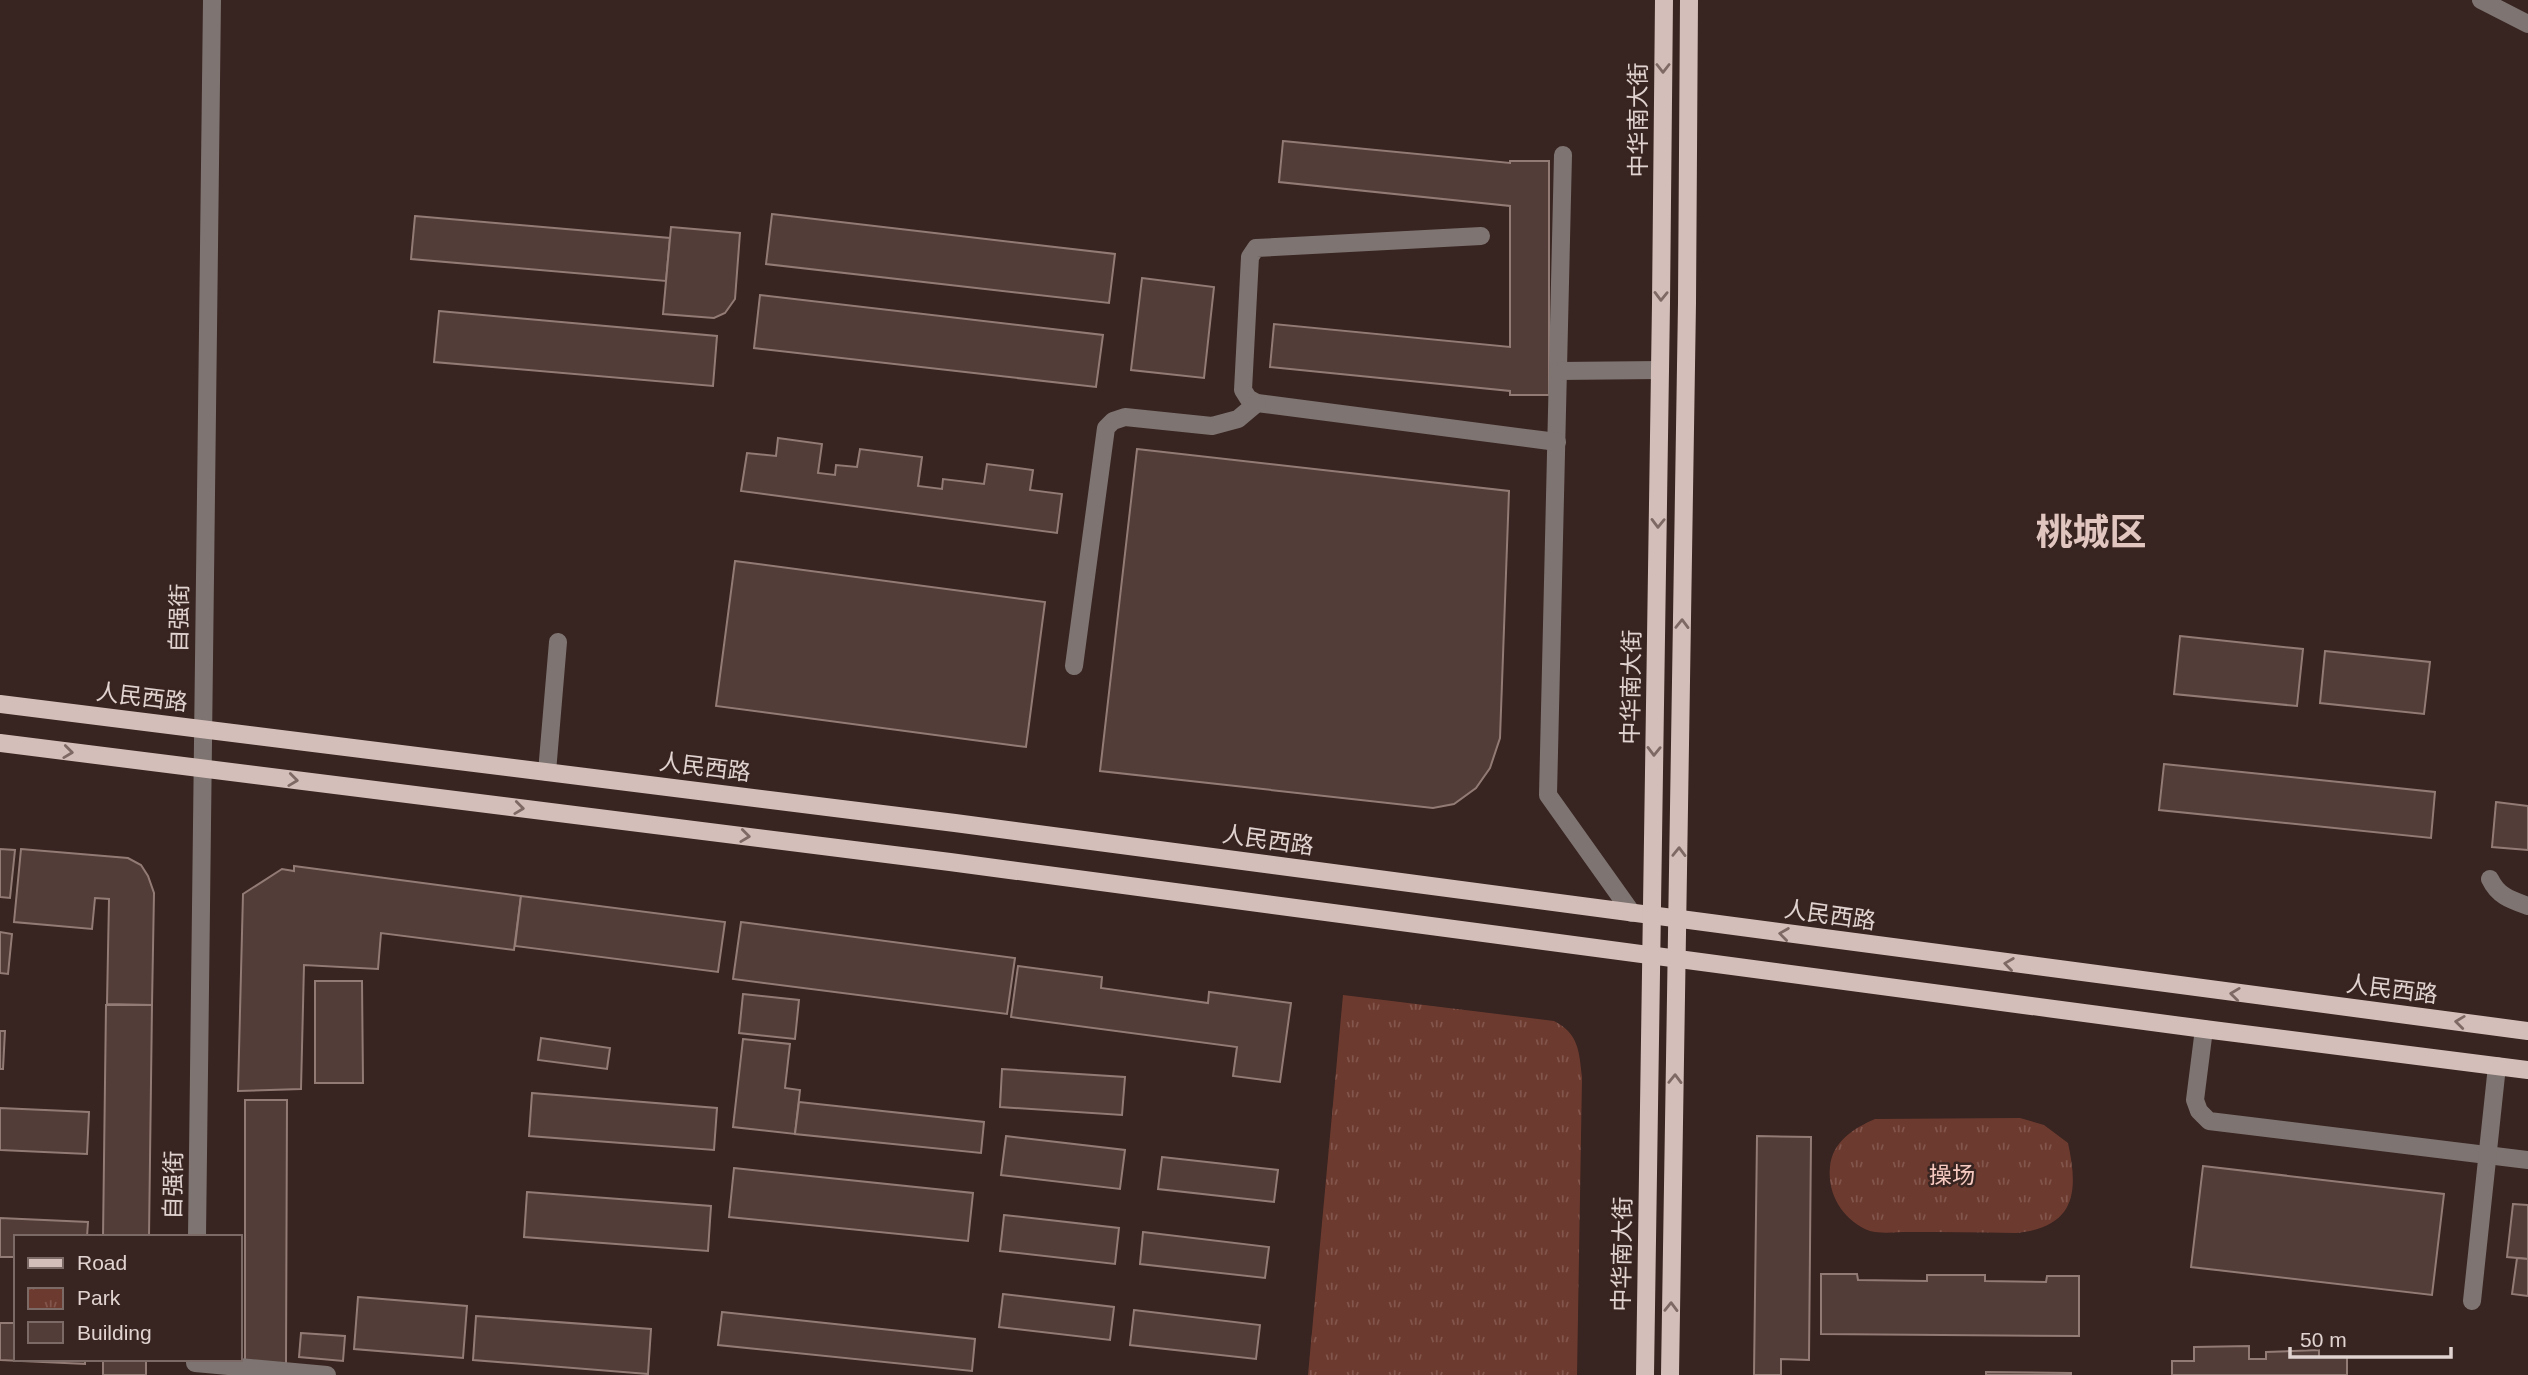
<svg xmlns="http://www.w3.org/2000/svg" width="2528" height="1375" font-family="Arial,'Noto Sans SC',sans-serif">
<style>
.park{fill:url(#park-tufts)}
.building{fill:#523d38;stroke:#937b75;stroke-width:2}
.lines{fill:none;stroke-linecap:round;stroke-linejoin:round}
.minor{stroke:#7e7471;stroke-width:18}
.major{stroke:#d4beb9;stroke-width:18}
.oneway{stroke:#7e6965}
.labels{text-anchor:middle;stroke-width:5;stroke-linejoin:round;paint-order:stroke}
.street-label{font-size:23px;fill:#e0d3d0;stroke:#382420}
.park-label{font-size:23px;fill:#f6cac0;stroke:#382420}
.town-label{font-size:37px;font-weight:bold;fill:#e1c6c0;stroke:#382420}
</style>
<defs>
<pattern id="park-tufts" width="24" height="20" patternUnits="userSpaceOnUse" patternTransform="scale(1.75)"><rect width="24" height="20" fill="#6d3a2f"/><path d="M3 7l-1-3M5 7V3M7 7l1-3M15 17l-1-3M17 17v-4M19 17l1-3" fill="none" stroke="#82564c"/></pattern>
</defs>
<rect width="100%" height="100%" fill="#382420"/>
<g class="park">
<path d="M1343 995 1554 1021C1579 1034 1579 1051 1582 1077L1577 1375H1308Z"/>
<path d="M2020 1118 2044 1125 2068 1143C2079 1193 2075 1227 2016 1233 1980 1232 1944 1232 1908 1232 1897 1232 1881 1234 1870 1231 1844 1221 1827 1195 1830 1167 1832 1142 1854 1128 1875 1119Z"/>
</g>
<g class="building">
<path d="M1283 141 1510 163V161H1549V395H1510V391L1270 367 1274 324 1510 347V206L1279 182Z"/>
<path d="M772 214 1115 254 1109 303 766 264Z"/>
<path d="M415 216 670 238 666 281 411 259Z"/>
<path d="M671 227 740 233 735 299 725 313 714 318 663 314Z"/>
<path d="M1142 278 1214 287 1204 378 1131 370Z"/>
<path d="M760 295 1103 335 1096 387 754 348Z"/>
<path d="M439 311 717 336 713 386 434 362Z"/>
<path d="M778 438 822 444 818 473 835 475 836 465 857 467 860 449 922 457 918 486 942 489 943 479 984 484 987 464 1033 470 1030 490 1062 494 1057 533 741 491 747 453 776 456Z"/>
<path d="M1137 449 1509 491 1500 738 1490 768 1476 788 1454 804 1433 808 1100 771Z"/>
<path d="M735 561 1045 602 1026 747 716 706Z"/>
<path d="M2180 636 2303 649 2297 706 2174 694Z"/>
<path d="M2325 651 2430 662 2424 714 2320 703Z"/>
<path d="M2164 764 2435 792 2431 838 2159 810Z"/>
<path d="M2496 802 2528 806V850L2492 847Z"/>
<path d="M0 849 15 850 10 898 0 897Z"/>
<path d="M21 849 128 858 141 865 148 876 154 893 152 1005 107 1004 109 899 95 898 92 929 14 922Z"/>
<path d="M294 866 521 896 514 950 381 933 378 969 304 965 301 1089 238 1091 243 894 282 869 294 871Z"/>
<path d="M521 896 725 922 718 972 515 946Z"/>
<path d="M741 922 1015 958 1007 1014 733 979Z"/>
<path d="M0 932 12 934 8 974 0 973Z"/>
<path d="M1018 966 1102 977 1101 988 1208 1003 1209 992 1291 1003 1280 1082 1233 1076 1237 1047 1011 1017Z"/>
<path d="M315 981H362L363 1083H315Z"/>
<path d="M743 994 799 1000 795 1039 739 1033Z"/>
<path d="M106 1005H152L149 1237H103Z"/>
<path d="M0 1031H5L3 1069H0Z"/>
<path d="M541 1038 610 1048 607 1069 538 1060Z"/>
<path d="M743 1039 790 1044 785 1088 800 1090 795 1134 733 1127Z"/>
<path d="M1002 1069 1125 1077 1122 1115 1000 1107Z"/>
<path d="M532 1093 717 1108 714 1150 529 1136Z"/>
<path d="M245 1100H287L286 1366H245Z"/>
<path d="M799 1102 984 1122 981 1153 795 1134Z"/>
<path d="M0 1108 89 1112 87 1154 0 1150Z"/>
<path d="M1006 1136 1125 1150 1120 1189 1001 1175Z"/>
<path d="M1757 1136 1811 1137 1809 1360 1781 1359V1375H1754Z"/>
<path d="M1162 1157 1278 1170 1274 1202 1158 1189Z"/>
<path d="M2203 1166 2444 1194 2432 1295 2191 1267Z"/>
<path d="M734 1168 973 1193 968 1241 729 1217Z"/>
<path d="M527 1192 711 1206 708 1251 524 1237Z"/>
<path d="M2513 1204 2528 1205V1259L2507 1257Z"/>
<path d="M1004 1215 1119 1228 1115 1264 1000 1251Z"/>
<path d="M0 1218 88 1222 87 1237H16V1257H0Z"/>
<path d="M1143 1232 1269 1247 1265 1278 1140 1264Z"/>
<path d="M2517 1258 2528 1259V1296L2512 1294Z"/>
<path d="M1821 1274H1857L1858 1280 1927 1281V1275H1985V1281L2046 1282 2047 1276H2079V1336L1821 1334Z"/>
<path d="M1003 1294 1114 1307 1110 1340 999 1327Z"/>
<path d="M358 1297 467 1306 463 1358 354 1349Z"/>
<path d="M1134 1310 1260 1325 1256 1359 1130 1345Z"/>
<path d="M722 1312 975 1339 972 1371 718 1345Z"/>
<path d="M476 1316 651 1329 648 1374 473 1360Z"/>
<path d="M0 1323H16V1359H85V1364L0 1360Z"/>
<path d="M301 1333 345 1336 343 1361 299 1357Z"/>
<path d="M2249 1346V1359H2266V1352L2319 1350V1357H2347V1375H2172V1361H2194V1347Z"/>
<rect x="103" y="1359" width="43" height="16"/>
<path d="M1986 1372 2071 1373V1375H1986Z"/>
</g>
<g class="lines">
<g class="minor">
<path d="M2481 0 2528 24"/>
<path d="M1563 155 1548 795 1632 913"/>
<path d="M1481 236 1256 248 1250 257 1243 390 1248 398 1257 403 1557 442"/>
<path d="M1558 371 1660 370"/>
<path d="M1074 666 1106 428 1113 421 1125 417 1212 426 1238 419 1257 403"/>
<path d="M547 772 558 642"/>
<path d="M2490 879C2498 896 2511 900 2528 906"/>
<path d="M2204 1029 2195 1100 2199 1111 2209 1121 2528 1160"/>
<path d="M197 1237 212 0"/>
<path d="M2472 1301 2497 1066"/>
<path d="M195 1363 327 1375"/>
</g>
<g class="major">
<path d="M0 704 955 823 2528 1031"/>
<path d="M0 743 950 862 2212 1030 2528 1070"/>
<path d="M1645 1375 1661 303 1664 0"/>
<path d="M1670 1375 1687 303 1689 0"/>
</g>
</g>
<defs><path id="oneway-chevron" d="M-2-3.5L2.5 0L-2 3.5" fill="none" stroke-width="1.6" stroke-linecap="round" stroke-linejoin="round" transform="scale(1.75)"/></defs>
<g class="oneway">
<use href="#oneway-chevron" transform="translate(1663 68) rotate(90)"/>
<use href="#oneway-chevron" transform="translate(1661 296) rotate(91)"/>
<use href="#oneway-chevron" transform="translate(1658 523) rotate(91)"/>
<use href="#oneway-chevron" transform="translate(1682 624) rotate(-89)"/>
<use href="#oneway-chevron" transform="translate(1654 751) rotate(91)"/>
<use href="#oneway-chevron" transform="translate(68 752) rotate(7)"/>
<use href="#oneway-chevron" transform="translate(293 780) rotate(7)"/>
<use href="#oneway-chevron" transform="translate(519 808) rotate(7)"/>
<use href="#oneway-chevron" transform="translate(745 836) rotate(7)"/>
<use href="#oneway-chevron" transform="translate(1679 852) rotate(-89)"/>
<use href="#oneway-chevron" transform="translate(1784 934) rotate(-172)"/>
<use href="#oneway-chevron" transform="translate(2009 964) rotate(-172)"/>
<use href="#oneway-chevron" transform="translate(2235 994) rotate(-173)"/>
<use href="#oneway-chevron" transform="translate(2460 1022) rotate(-173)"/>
<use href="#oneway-chevron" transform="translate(1675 1079) rotate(-89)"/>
<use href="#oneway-chevron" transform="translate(1671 1307) rotate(-89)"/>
</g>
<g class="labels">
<g class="street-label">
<text transform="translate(1638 120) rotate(-90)" y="8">中华南大街</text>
<text transform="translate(179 618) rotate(-89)" y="8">自强街</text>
<text transform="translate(1631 687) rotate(-89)" y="8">中华南大街</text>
<text transform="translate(142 697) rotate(7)" y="8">人民西路</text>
<text transform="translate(705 767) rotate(7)" y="8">人民西路</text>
<text transform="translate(1268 840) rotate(8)" y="8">人民西路</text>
<text transform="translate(1830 915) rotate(8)" y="8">人民西路</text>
<text transform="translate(2392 989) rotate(7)" y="8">人民西路</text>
<text transform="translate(173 1185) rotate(-89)" y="8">自强街</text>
<text transform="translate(1622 1254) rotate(-89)" y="8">中华南大街</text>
</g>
<g class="park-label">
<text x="1952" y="1183">操场</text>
</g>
<g class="town-label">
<text x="2091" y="545">桃城区</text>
</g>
</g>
<rect x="14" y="1235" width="228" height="126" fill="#382420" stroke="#7b6a66" stroke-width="2"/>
<rect x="28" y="1258" width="35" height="10" fill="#d4beb9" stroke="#7b6a66" stroke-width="2"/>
<text x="77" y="1270" font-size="21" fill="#e0d3d0">Road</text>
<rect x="28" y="1288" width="35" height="21" fill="url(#park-tufts)" stroke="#7b6a66" stroke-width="2"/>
<text x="77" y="1305" font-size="21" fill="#e0d3d0">Park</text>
<rect x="28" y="1322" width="35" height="21" fill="#523d38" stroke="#7b6a66" stroke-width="2"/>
<text x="77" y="1340" font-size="21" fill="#e0d3d0">Building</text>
<path d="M2290 1347v10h161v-10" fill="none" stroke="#e0d3d0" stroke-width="3.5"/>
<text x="2300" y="1347" font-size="21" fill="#e0d3d0" stroke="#382420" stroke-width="5" paint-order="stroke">50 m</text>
</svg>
